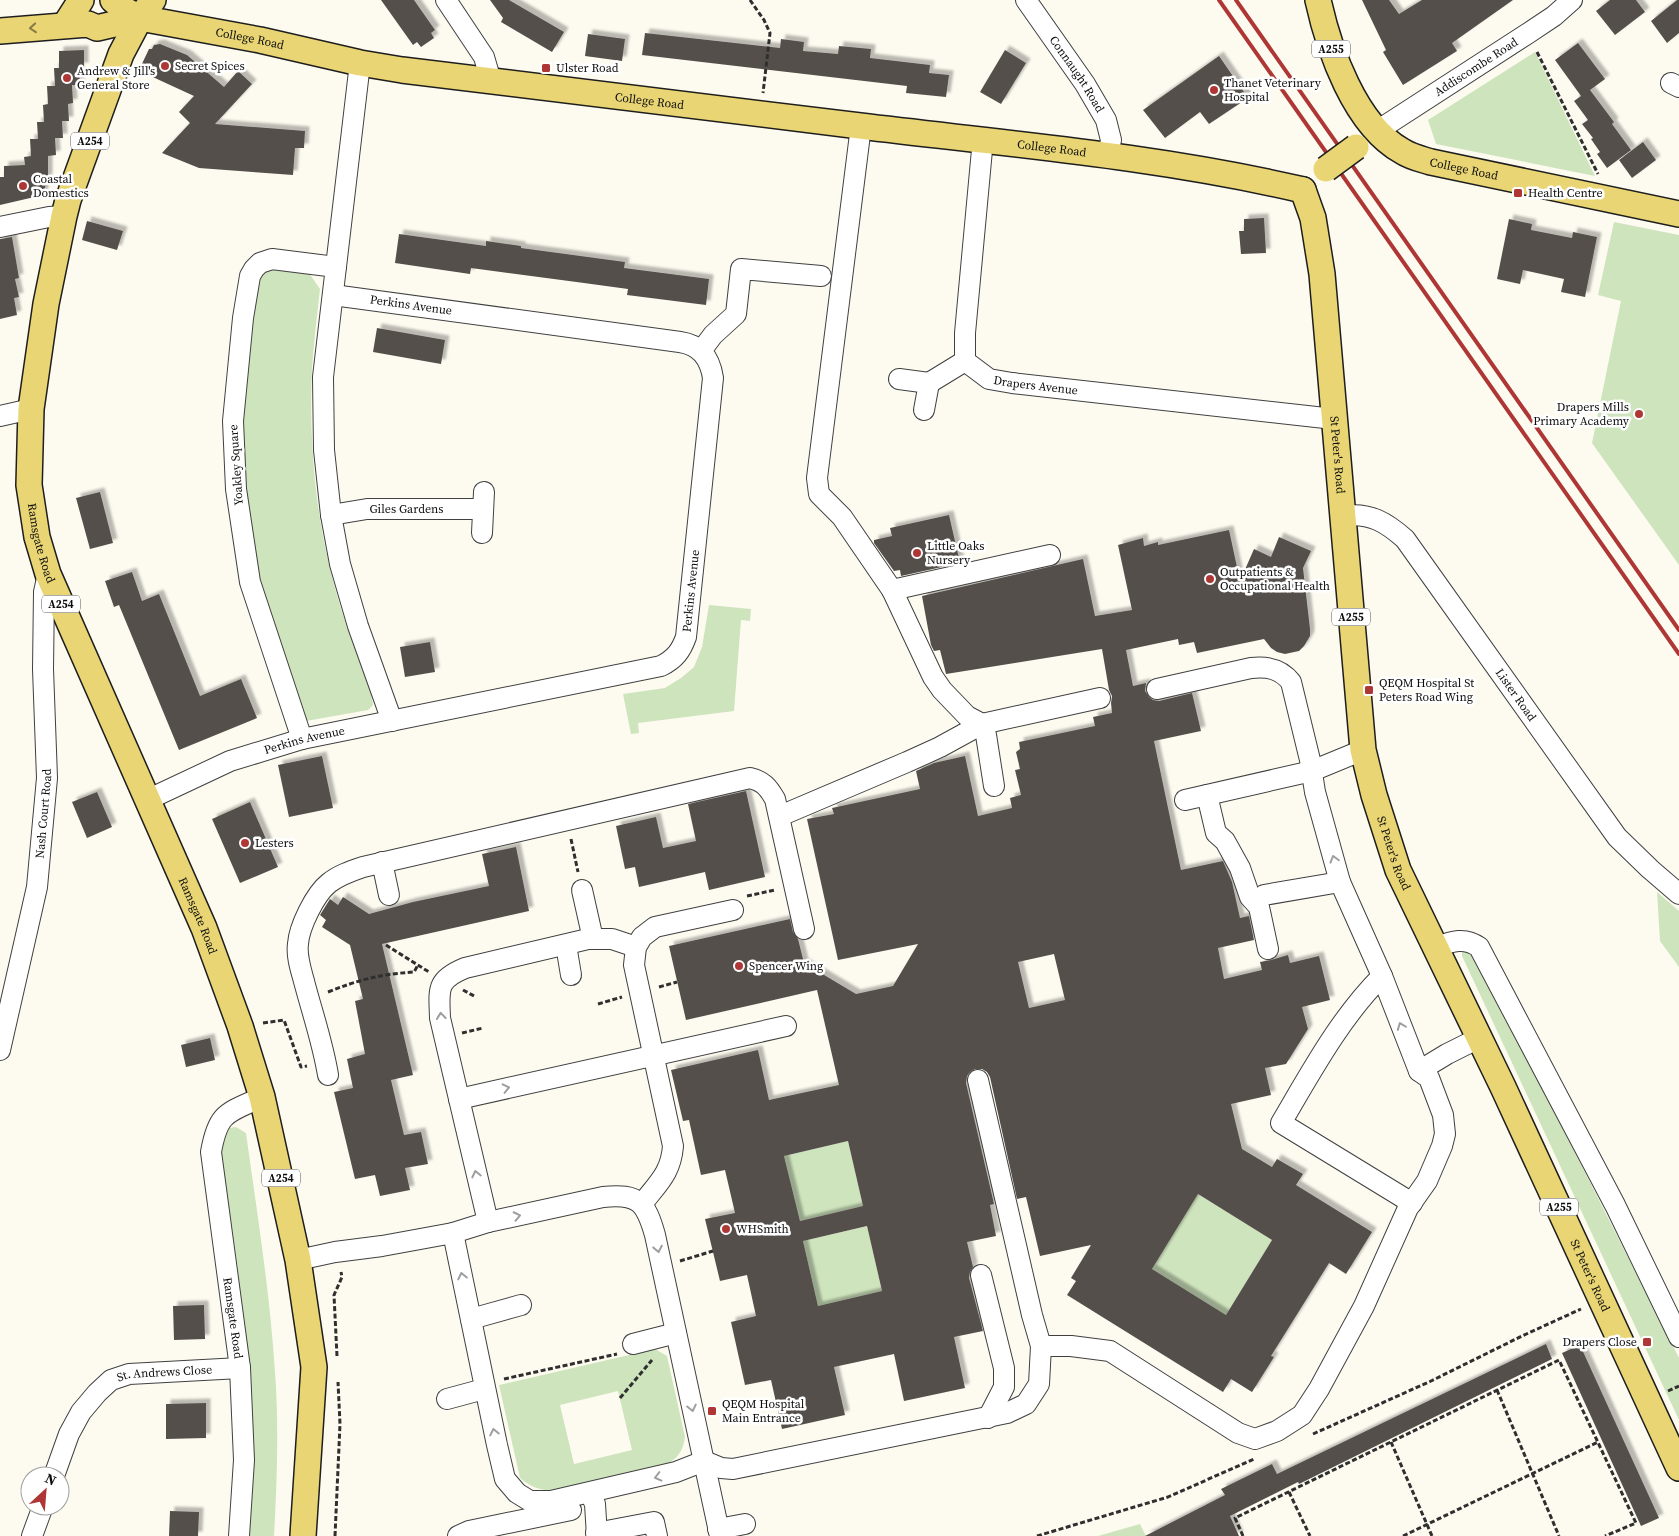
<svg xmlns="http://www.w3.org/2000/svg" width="1679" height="1536" font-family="'Source Serif 4',serif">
  <defs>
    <filter id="shadow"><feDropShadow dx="4.5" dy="-4.5" stdDeviation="1" flood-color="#0004"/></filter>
  </defs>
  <rect width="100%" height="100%" fill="#fdfbf0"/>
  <!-- green -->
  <g fill="#cee4bd" fill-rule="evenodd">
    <polygon points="1535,52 1595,176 1436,144 1428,120"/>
    <polygon points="1614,222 1679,235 1679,565 1592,443 1621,301 1598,295"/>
    <path d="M269,269L309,273L320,289C317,315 314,342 312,368C309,431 314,502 329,564C339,608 355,651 371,693L373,705L368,710L306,721L259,594L245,495L243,389L256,280L261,274Z"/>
    <polygon points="709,605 751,609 750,621 741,620 734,711 638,723 639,733 631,734 623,694 665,688 681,678 694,667 702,647"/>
    <polygon points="1657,892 1679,911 1679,967 1660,941"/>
    <polygon points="1465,950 1470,953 1479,963 1679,1358 1679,1420 1462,956 1462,952"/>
    <path d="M236,1127L246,1133C257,1213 270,1292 275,1372C279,1426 277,1482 274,1536H247L215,1147L222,1129Z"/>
    <polygon points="848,1141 863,1206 800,1221 784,1156"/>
    <polygon points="1198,1194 1272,1240 1226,1315 1152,1269"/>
    <polygon points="867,1226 882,1291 818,1306 803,1241"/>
    <path d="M655,1349L667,1356L685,1437C683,1449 680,1456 669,1463L555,1491C540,1490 532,1488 520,1478L499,1385ZM618,1391L632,1450L574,1464L560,1405Z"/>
    <polygon points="1140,1524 1146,1536 1098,1536"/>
  </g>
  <!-- building -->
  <g fill="#554f4b" fill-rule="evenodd" filter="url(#shadow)">
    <polygon points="381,0 414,0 435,30 431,33 434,38 421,47 417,42 413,45"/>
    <polygon points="490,0 509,0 564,32 552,52 501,22 503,18"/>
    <polygon points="1362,0 1389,0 1399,14 1422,0 1513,0 1452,43 1457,51 1403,85 1383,52 1386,50"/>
    <polygon points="1610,0 1636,0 1645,12 1615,35 1596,11"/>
    <polygon points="1677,0 1679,0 1679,33 1667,43 1651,21"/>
    <polygon points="645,33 780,48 781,39 804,42 803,51 838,54 839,46 871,49 870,58 930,65 929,73 949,75 946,97 906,93 907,86 642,55"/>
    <polygon points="588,34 625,39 622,61 585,56"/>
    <polygon points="1578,43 1605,79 1590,90 1614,122 1612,124 1631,150 1607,168 1597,154 1600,152 1591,139 1593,138 1582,124 1588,120 1574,101 1581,96 1555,60"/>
    <polygon points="160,44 187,55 224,87 238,71 252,84 215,124 305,131 304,148 295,148 293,175 199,168 162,153 190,123 179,112 194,96 144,73 140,68 149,49 152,49 154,45"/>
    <polygon points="84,50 84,67 79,67 80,85 72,85 73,103 68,104 69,121 62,121 63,138 55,138 56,155 48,156 48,176 43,195 0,205 0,177 4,177 4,166 25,165 24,157 31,156 30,139 38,139 37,122 44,122 43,105 48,104 47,86 55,86 54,68 59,68 59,51"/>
    <polygon points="1005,50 1026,63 1001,104 980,92"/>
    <polygon points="1219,56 1248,98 1209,124 1200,112 1165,138 1143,110"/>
    <polygon points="1643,142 1656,160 1632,178 1619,160"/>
    <polygon points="1264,218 1266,253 1241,254 1239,231 1244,231 1244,219"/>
    <polygon points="1509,219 1532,224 1531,230 1572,238 1573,232 1597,237 1585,297 1561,292 1564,279 1523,270 1520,284 1497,279"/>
    <polygon points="87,221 123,231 117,250 82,240"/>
    <polygon points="399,234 486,246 486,241 521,246 521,248 625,262 624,268 709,279 706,305 627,295 628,289 584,283 471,268 470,274 395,263"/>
    <polygon points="12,237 19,278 15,279 19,297 14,298 17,315 0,319 0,239"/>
    <polygon points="377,328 445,340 441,364 373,352"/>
    <polygon points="100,492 113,543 90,549 76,498"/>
    <polygon points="949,515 960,563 901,576 900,570 894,571 874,543 874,540 892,536 890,528"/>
    <path d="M1229,530L1240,581L1254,549L1271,557L1279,537L1311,551L1303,568L1310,629V636L1304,646L1299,651L1285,654L1277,652L1271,648L1264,639L1197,653L1194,642L1179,645L1178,639L1126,650L1133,686L1146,683L1145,691L1149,697L1153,700L1159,701L1192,693L1201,731L1154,741L1181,870L1223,861L1232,882L1240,918L1249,916L1254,940L1218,948L1224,979L1262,970L1260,962L1271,960L1288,955L1290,963L1319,956L1330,1000L1302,1007L1308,1029L1286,1064L1265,1068L1271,1095L1231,1104L1242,1149L1272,1167L1277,1159L1303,1174L1296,1185L1372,1232L1346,1274L1329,1263L1271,1356L1274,1357L1252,1392L1231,1379L1223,1392L1067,1295L1076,1281L1071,1278L1091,1245L1040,1256L1026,1197L1017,1199L990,1077L987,1072L982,1069H975L970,1072L967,1076L966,1083L994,1204L990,1205L996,1236L967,1242L973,1267L970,1272L969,1278L983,1331L954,1337L965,1388L904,1401L894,1354L834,1367L845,1415L782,1429L771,1380L745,1385L731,1322L756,1316L747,1275L720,1281L705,1219L735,1213L725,1170L701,1175L689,1120L683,1121L671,1070L758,1050L769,1100L839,1085L817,990L686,1020L669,946L790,919L793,932L798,939L804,963L856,994L893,986L918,944L838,960L807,819L834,814L832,808L920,789L916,771L934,763L965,756L978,816L1012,808L1010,798L1021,795L1015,770L1020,769L1016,752L1020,749L1019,742L1095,726L1093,717L1112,713L1111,703L1112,696L1109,690L1102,649L946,674L940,650L934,651L931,645L922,596L1083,559L1095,616L1132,610L1118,545L1143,538L1144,546L1158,542V545ZM1054,954L1065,1000L1029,1008L1018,962ZM848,1141L863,1206L800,1221L784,1156ZM1198,1194L1272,1240L1226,1315L1152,1269ZM867,1226L882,1291L818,1306L803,1241Z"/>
    <polygon points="132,572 142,601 159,594 200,696 241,679 257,718 179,750 119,605 114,607 105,581"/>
    <polygon points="430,642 435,672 405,677 400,647"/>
    <polygon points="322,756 333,808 289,817 278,765"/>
    <polygon points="746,791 765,877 709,890 705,872 639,887 635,867 625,869 616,826 656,817 663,848 696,841 688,804"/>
    <polygon points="97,792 112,827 87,838 72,802"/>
    <polygon points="250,802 278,867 240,883 212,819"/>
    <polygon points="516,847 529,911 382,944 413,1075 391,1080 404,1135 421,1132 428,1164 405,1168 410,1190 380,1196 375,1175 355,1179 334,1092 353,1088 347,1059 365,1054 355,1001 363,999 350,945 322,927 326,920 320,915 330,899 338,905 343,897 369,914 413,902 489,886 482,854"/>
    <polygon points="210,1038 215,1060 186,1067 181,1045"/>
    <polygon points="204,1305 205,1339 174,1340 173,1306"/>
    <polygon points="1546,1344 1552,1359 1299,1484 1298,1482 1230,1516 1239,1536 1145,1536 1225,1495 1221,1489 1272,1464 1277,1474"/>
    <polygon points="1580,1345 1659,1518 1641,1526 1562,1353"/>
    <polygon points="206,1403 206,1438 166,1439 166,1404"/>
    <polygon points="170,1511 199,1512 198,1536 169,1536"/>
  </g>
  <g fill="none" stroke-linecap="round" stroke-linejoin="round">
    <defs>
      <g id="minor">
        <polyline points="446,0 484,57 491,81"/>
        <path id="s1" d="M1026,0L1085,84L1106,120L1111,140L1108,156"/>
        <polyline points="360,63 323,377 324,450 331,515 340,564 358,626 392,721"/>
        <polyline points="1671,83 1679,87"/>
        <polyline points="861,126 817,478 819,494 842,517 892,590 933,677 942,690 967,716 982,724 986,735 994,786"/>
        <path id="s2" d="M1377,131L1527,34L1554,16L1572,0"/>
        <path id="s3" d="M983,139L965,333V361L989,379L1012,383L1334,419"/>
        <polyline points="0,227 49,217 64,216"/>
        <polyline points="701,351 713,335 736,314 741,269 821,276"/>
        <polyline points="899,379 929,383 924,410"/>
        <polyline points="929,383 965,361"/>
        <polyline points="0,416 31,409"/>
        <path id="s4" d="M331,515L367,509H483"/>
        <path id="s5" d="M1344,516C1370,512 1387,523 1405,539L1617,837L1650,869L1679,894"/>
        <polyline points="482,533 484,492"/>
        <polyline points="892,590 1050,555"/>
        <polyline points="302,739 250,582 236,489 233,421 243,318 250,276 254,269 260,263 272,259 336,267"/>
        <polyline points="1207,795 1216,833 1225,841 1240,868 1250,897 1259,907 1268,949"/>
        <path id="s6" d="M147,800L230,761L302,739L661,666C675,659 681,651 686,637L713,378C710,358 700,345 680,342L333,295"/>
        <polyline points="1185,800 1312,771 1363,750"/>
        <polyline points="780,816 907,762 940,747 982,724 1100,698"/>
        <polyline points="382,862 389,895"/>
        <polyline points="582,890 593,939"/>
        <polyline points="1264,895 1340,882"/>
        <polyline points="566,945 571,975"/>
        <path d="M1437,947C1452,941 1465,937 1479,947L1615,1205L1679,1337"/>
        <path d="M1382,976C1340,1018 1311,1072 1281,1123L1412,1203"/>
        <path id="s7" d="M0,1050L37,887L47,778L43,669L44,592L48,574"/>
        <polyline points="1419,1071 1447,1054 1479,1038"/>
        <path d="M328,1075C323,1044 313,1015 305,985C302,973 296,957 298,944C299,927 315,894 329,883C339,875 351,871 363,867L750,778C763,781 768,787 775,799L804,929"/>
        <polyline points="459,1099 786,1026"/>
        <path d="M642,1204C658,1183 671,1173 673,1146L634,965L636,947L642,937L655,927L733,910"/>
        <path d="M488,1222L440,1018C439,989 436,980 465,968L588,939H612L636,947"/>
        <polyline points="453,1233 497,1445 505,1479 517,1493 530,1501 551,1501 676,1472 704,1461 721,1468 733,1469 1007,1413 1026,1404 1039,1384 1041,1346 1032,1315 978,1080"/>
        <path d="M298,1260L335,1252L382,1246L453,1233L488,1222L603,1197C639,1193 646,1203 655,1235L720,1536"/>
        <polyline points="981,1275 1004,1368 1004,1387 988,1418"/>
        <polyline points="471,1319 521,1305"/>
        <polyline points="633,1344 676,1333"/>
        <path d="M1041,1346H1071L1110,1351L1238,1433L1255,1439L1277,1431L1302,1415L1319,1389L1364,1306L1408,1208L1427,1181L1442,1146L1445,1134L1443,1115L1429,1078L1419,1071L1382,976L1340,882L1315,792L1310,760L1291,682C1281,669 1268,666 1251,668L1157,689"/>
        <polyline points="447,1399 484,1389"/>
        <path id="s8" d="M54,1476L69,1434L81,1412L97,1393L111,1380L129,1374L240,1368"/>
        <polyline points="590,1493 595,1504 597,1536"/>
        <polyline points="718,1529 745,1524"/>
        <polyline points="596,1533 654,1522 657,1536"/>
        <polyline points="32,1536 43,1506"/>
        <path d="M239,1536L244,1460L240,1368L211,1152C218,1112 227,1113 262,1097"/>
        <polyline points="458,1536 469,1531 571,1510"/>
      </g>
      <g id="major">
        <polyline points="113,0 123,9 140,18"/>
        <path id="s9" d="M153,0L140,18L121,54L68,200L64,216L46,304L31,409L29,485L37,537L48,574L204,928L240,1026L262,1097L298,1260L314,1367L303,1536"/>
        <path id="s10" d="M1318,0C1329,50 1355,125 1402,151C1411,157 1421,159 1431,162L1679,214"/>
        <polyline points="65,25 81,0"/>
        <path id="s11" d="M0,31L88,24L97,28L140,18L260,40L360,63L402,70C554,90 707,108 860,126C1008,144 1157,156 1303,190"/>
        <path id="s12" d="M1303,190L1313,218L1322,274L1363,750L1374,795L1398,870L1503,1087L1679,1468"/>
      </g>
    </defs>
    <!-- minor casing -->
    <use href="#minor" stroke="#404040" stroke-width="22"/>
    <!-- major casing -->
    <use href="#major" stroke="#1e1e1e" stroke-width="28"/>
    <!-- path -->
    <g stroke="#2f2f2f" stroke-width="3" stroke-dasharray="5 2.5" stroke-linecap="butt">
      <polyline points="750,0 764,20 770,33 763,93"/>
      <polyline points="1537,52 1598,174"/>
      <polyline points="571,839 578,872"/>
      <polyline points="747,896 775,890"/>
      <polyline points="386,945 429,972"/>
      <polyline points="659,987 677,982"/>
      <polyline points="463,990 476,997"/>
      <path d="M328,992C358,980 381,974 414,972L418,965"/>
      <polyline points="598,1004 622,997"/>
      <polyline points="263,1023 284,1020 301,1067 307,1066"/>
      <polyline points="462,1033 483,1028"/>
      <polyline points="680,1261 713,1251"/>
      <polyline points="337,1356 334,1295 342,1277 341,1272"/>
      <polyline points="504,1379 617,1354"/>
      <polyline points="1497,1390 1559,1536"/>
      <polyline points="1668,1391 1679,1386"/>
      <polyline points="620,1398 652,1360"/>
      <polyline points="1313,1434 1431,1381 1522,1336 1581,1309"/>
      <polyline points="1391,1442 1432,1536"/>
      <polyline points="1289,1492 1310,1536"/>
      <polyline points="335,1536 340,1424 338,1382"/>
      <polyline points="1037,1536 1168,1497 1254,1459"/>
      <polyline points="1243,1536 1235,1518 1559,1360 1636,1523 1605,1536"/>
      <polyline points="1403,1536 1598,1442"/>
    </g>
    <!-- minor -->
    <use href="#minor" stroke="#fff" stroke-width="20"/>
    <!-- major -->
    <use href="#major" stroke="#e9d573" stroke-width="25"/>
    <!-- rail -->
    <g stroke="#ae3735" stroke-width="4">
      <polyline points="1219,0 1679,654"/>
      <polyline points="1236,0 1679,630"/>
    </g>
    <defs>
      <polyline id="major-bridge" points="1326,169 1356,147"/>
    </defs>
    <!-- major-bridge casing -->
    <use href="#major-bridge" stroke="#1e1e1e" stroke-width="28" stroke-linecap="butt"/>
    <!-- major-bridge -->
    <use href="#major-bridge" stroke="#e9d573" stroke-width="25"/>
  </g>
  <!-- one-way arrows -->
  <defs><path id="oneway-chevron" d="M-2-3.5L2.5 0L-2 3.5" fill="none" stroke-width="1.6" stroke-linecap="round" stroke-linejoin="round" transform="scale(1.25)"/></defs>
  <use stroke="#867b45" href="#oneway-chevron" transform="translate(33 28) rotate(175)"/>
  <g stroke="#9e9e9e">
    <use href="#oneway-chevron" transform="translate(1334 859) rotate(-106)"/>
    <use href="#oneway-chevron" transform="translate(441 1016) rotate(-96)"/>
    <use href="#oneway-chevron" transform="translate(1401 1026) rotate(-111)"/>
    <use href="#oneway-chevron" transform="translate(506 1088) rotate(-13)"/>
    <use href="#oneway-chevron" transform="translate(476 1174) rotate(-103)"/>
    <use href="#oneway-chevron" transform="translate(517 1216) rotate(-12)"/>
    <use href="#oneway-chevron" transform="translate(658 1249) rotate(79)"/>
    <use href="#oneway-chevron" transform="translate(462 1276) rotate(-102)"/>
    <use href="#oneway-chevron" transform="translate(692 1408) rotate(78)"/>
    <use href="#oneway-chevron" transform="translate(494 1432) rotate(-102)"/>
    <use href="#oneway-chevron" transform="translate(658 1477) rotate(166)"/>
  </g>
  <!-- markers -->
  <g fill="#ae3735" stroke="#fff" stroke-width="2">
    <circle cx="165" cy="66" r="5"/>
    <rect x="541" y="63" width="10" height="10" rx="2.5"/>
    <circle cx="67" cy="78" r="5"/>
    <circle cx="1214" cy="90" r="5"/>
    <circle cx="23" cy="186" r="5"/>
    <rect x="1513" y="188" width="10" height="10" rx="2.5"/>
    <circle cx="1639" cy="414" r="5"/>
    <circle cx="917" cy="553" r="5"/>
    <circle cx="1210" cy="579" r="5"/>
    <rect x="1364" y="685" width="10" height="10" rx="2.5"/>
    <circle cx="245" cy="843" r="5"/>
    <circle cx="739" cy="966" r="5"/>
    <circle cx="726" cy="1229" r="5"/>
    <rect x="1642" y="1337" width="10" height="10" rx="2.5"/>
    <rect x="707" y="1406" width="10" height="10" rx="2.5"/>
  </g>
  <g text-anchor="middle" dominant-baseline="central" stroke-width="5" stroke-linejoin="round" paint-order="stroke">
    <!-- shield labels -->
    <g fill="#fff" stroke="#565656" stroke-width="1">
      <rect x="1312" y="40.5" width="38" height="17" rx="4"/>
      <rect x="71" y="132.5" width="38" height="17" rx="4"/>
      <rect x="42" y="595.5" width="38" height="17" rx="4"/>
      <rect x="1332" y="608.5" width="38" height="17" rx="4"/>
      <rect x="262" y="1169.5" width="38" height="17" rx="4"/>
      <rect x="1540" y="1198.5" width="38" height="17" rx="4"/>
    </g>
    <g font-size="11" font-weight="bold" fill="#0d0d0d">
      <text x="1331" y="49">A255</text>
      <text x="90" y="141">A254</text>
      <text x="61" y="604">A254</text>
      <text x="1351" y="617">A255</text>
      <text x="281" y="1178">A254</text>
      <text x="1559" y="1207">A255</text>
    </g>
    <!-- street labels -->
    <g font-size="12" fill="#0d0d0d" stroke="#fff">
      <text stroke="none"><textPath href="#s11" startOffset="254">College Road</textPath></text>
      <text stroke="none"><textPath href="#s2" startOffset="118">Addiscombe Road</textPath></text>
      <text stroke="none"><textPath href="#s1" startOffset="90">Connaught Road</textPath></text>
      <text stroke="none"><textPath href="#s11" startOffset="659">College Road</textPath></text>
      <text stroke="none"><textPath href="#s11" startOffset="1064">College Road</textPath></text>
      <text stroke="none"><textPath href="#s10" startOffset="242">College Road</textPath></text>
      <text transform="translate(411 305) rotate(8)">Perkins Avenue</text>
      <text stroke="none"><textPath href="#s3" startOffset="300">Drapers Avenue</textPath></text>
      <text stroke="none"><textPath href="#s12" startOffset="268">St Peter's Road</textPath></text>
      <text transform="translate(236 465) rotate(-94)">Yoakley Square</text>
      <text stroke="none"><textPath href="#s4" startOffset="76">Giles Gardens</textPath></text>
      <text stroke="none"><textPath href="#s9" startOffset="566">Ramsgate Road</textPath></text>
      <text stroke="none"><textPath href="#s6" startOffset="619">Perkins Avenue</textPath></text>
      <text stroke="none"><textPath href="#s5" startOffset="259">Lister Road</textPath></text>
      <text stroke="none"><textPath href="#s6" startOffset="169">Perkins Avenue</textPath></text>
      <text stroke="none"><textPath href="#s7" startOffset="241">Nash Court Road</textPath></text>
      <text stroke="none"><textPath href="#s12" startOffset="672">St Peter's Road</textPath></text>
      <text stroke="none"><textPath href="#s9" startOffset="971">Ramsgate Road</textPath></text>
      <text stroke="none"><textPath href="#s12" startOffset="1138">St Peter's Road</textPath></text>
      <text transform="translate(233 1318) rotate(82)">Ramsgate Road</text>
      <text stroke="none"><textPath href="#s8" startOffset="168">St. Andrews Close</textPath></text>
    </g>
    <!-- poi labels -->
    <g font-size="12" fill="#0d0d0d" stroke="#fff" text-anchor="start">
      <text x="175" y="66">Secret Spices</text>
      <text x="556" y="68">Ulster Road</text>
      <text x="77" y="71">Andrew &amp; Jill's<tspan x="77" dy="14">General Store</tspan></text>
      <text x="1224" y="83">Thanet Veterinary<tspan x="1224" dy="14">Hospital</tspan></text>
      <text x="33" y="179">Coastal<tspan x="33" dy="14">Domestics</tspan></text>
      <text x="1528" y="193">Health Centre</text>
      <text x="1629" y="407" text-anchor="end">Drapers Mills<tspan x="1629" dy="14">Primary Academy</tspan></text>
      <text x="927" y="546">Little Oaks<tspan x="927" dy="14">Nursery</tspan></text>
      <text x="1220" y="572">Outpatients &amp;<tspan x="1220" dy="14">Occupational Health</tspan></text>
      <text x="1379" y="683">QEQM Hospital St<tspan x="1379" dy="14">Peters Road Wing</tspan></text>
      <text x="255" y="843">Lesters</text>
      <text x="749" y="966">Spencer Wing</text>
      <text x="736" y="1229">WHSmith</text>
      <text x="1637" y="1342" text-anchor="end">Drapers Close</text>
      <text x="722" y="1404">QEQM Hospital<tspan x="722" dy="14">Main Entrance</tspan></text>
    </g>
  </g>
  <!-- north arrow -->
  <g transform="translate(45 1491) rotate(26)"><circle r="24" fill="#ffffff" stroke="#9e9e9e"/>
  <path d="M0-4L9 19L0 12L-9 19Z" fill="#ae3735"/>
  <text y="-8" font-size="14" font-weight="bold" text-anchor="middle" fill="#0d0d0d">N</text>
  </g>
</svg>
